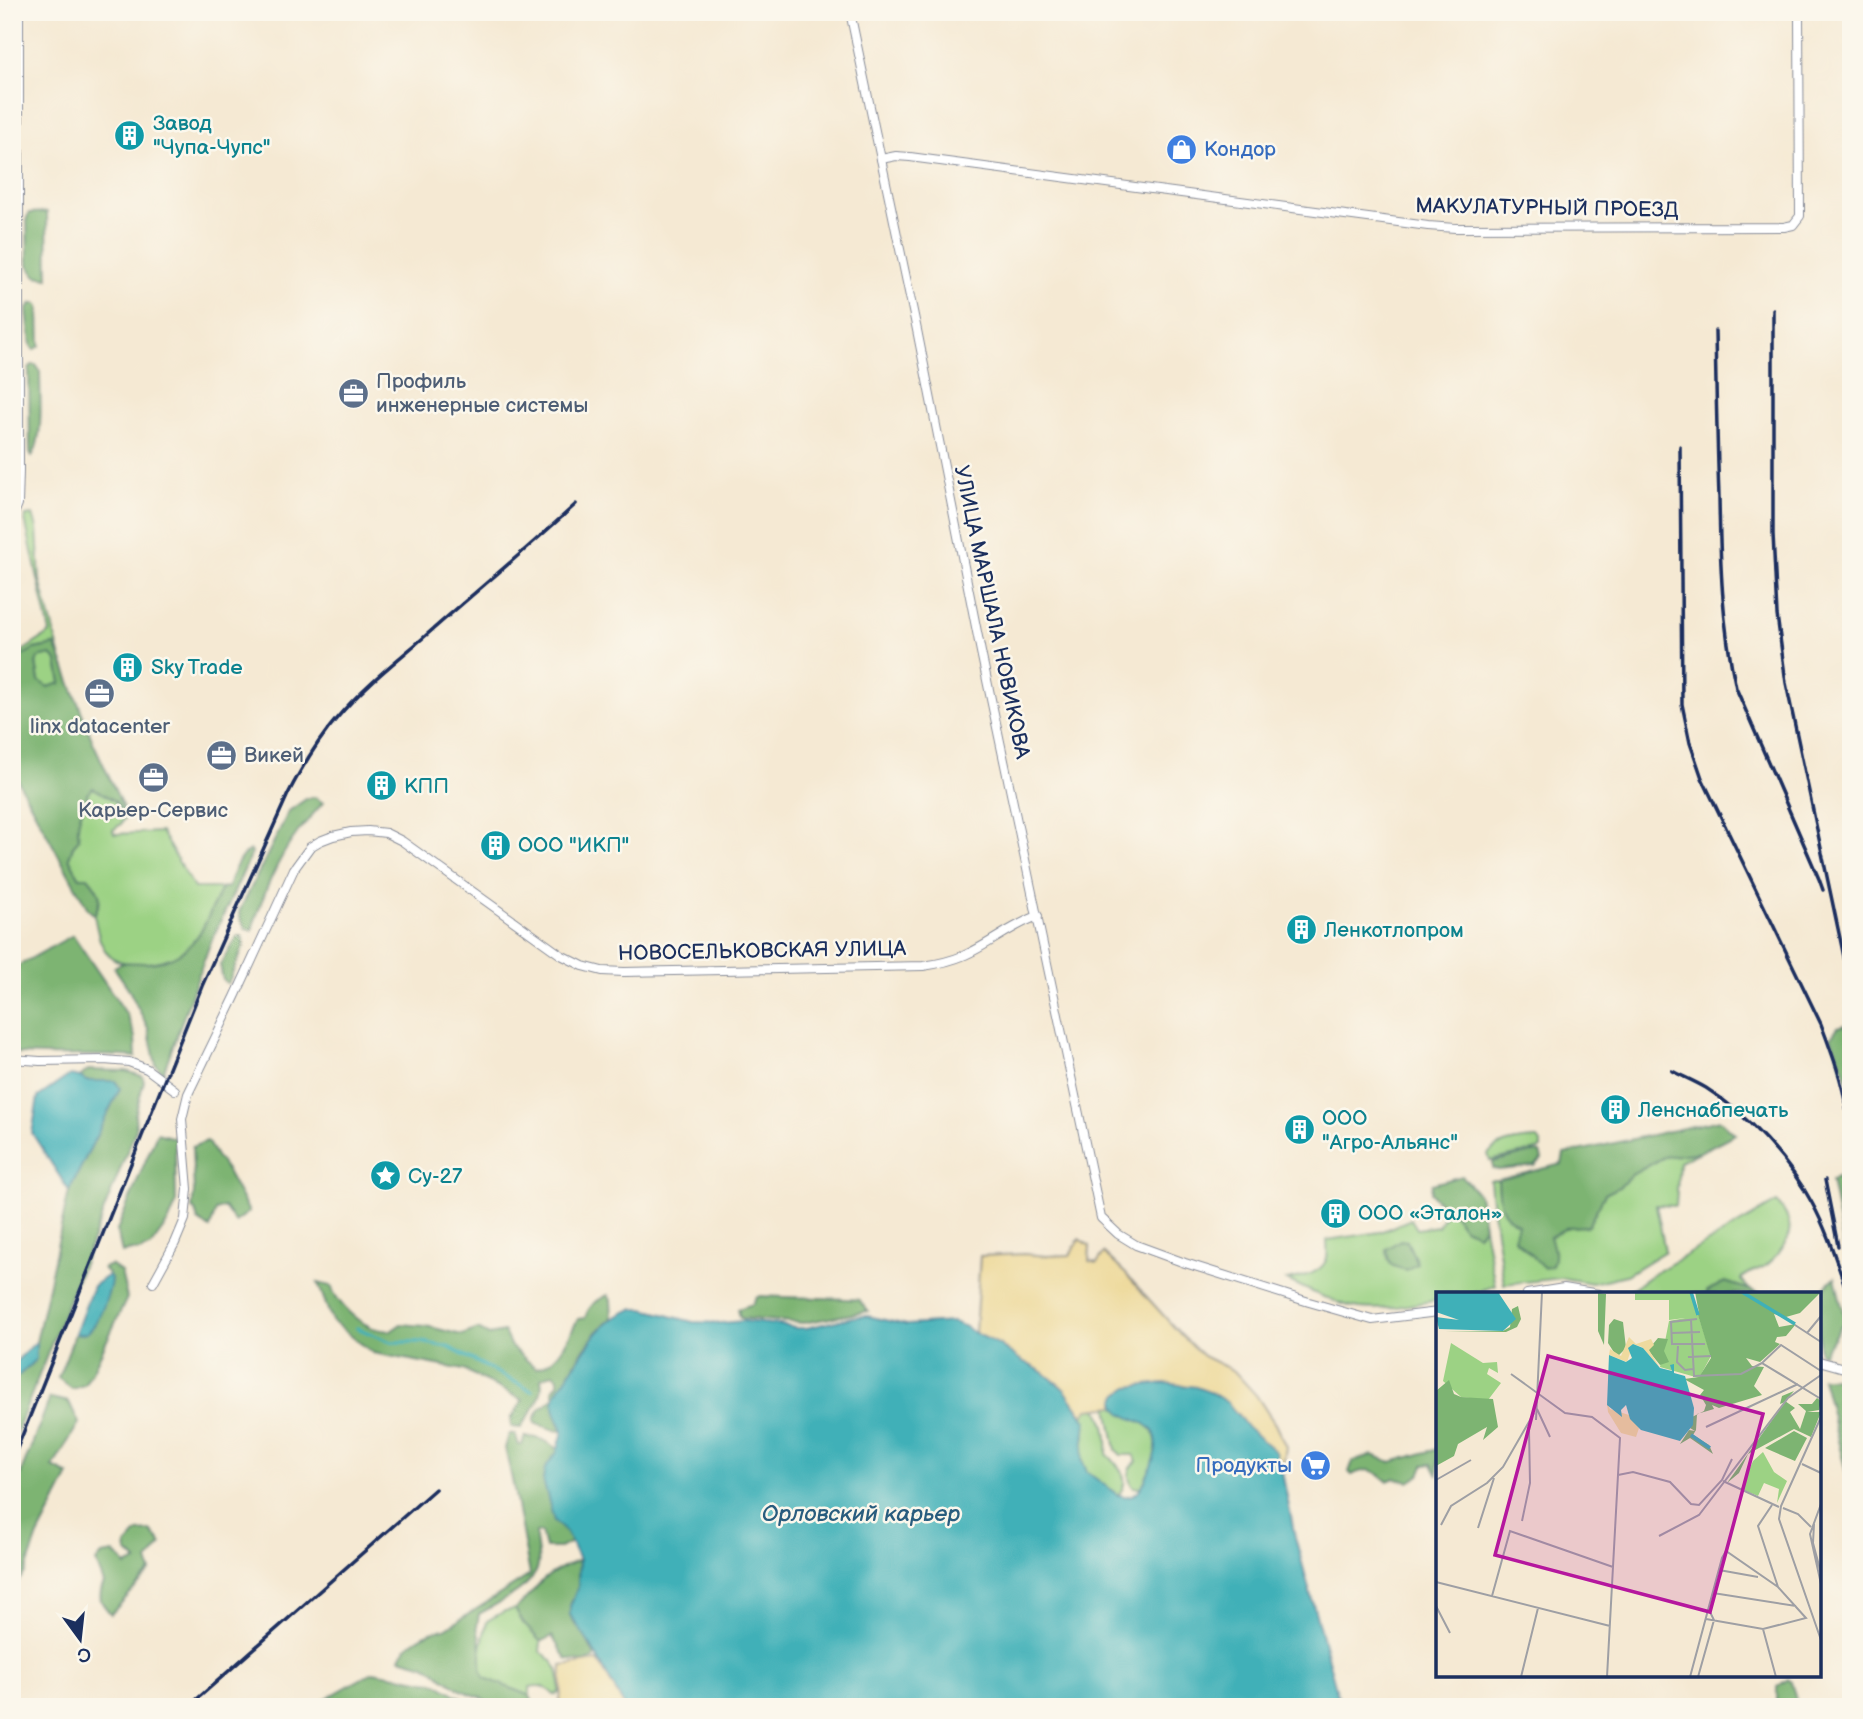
<svg xmlns="http://www.w3.org/2000/svg" width="1863" height="1719" font-family="'Balsamiq Sans',sans-serif">
  <rect width="100%" height="100%" fill="#fbf7ec"/>
  <filter id="ink" filterUnits="userSpaceOnUse"><feTurbulence type="fractalNoise" baseFrequency=".0143" numOctaves="2"/><feDisplacementMap in="SourceGraphic" scale="14" xChannelSelector="R" yChannelSelector="G"/><feConvolveMatrix kernelMatrix="1 2 1 2 8 2 1 2 1" color-interpolation-filters="sRGB"/></filter>
  <filter id="wash" filterUnits="userSpaceOnUse"><feTurbulence type="fractalNoise" baseFrequency=".00686" numOctaves="4" result="noise"/><feDisplacementMap in="SourceGraphic" scale="28" xChannelSelector="R" yChannelSelector="G"/><feGaussianBlur stdDeviation="1.57" result="paint"/><feColorMatrix in="noise" values="0 0 0 0 0 0 0 0 0 0 0 0 0 0 0 0 0 1.4 0 .05"/><feComposite in="paint" operator="in"/></filter>
  <g filter="url(#wash)">
    <rect width="100%" height="100%" fill="#f5e9d3"/>
    <!-- green -->
    <g fill="#9cd284" stroke="#5c8071" stroke-width="2">
      <polygon points="33,515 37,528 40,580 61,658 54,645 34,649 16,659 12,659 12,652 18,654 50,633 25,520 26,516"/>
      <polygon points="51,655 57,661 61,684 47,687 39,681 36,663 38,658"/>
      <path d="M93,787L115,801L125,817L121,824L113,830L114,834L161,832L194,888H221C212,908 203,935 186,950C172,963 123,970 109,955C99,945 97,929 94,915L100,902L79,877L69,858L73,846L79,839C78,831 77,824 80,816C82,807 88,804 87,794Z"/>
      <path d="M1538,1139L1541,1143V1149L1490,1161L1488,1154C1499,1141 1522,1140 1538,1139Z"/>
      <path d="M1700,1152L1679,1162L1676,1206L1656,1205L1665,1251L1626,1275L1592,1283L1562,1278L1504,1284L1493,1212L1490,1180H1498C1500,1203 1497,1212 1519,1224L1514,1239L1527,1250L1568,1227L1588,1225L1605,1194L1619,1187L1633,1174L1664,1157Z"/>
      <path d="M1777,1202C1793,1221 1794,1233 1779,1253C1775,1257 1772,1261 1767,1265C1759,1270 1749,1272 1741,1278V1280L1750,1290L1725,1282L1707,1291V1294L1626,1293L1650,1276Z"/>
      <path d="M1449,1207L1464,1228L1477,1234L1484,1227L1495,1286L1470,1294H1438V1300C1413,1304 1386,1311 1360,1308C1334,1304 1311,1291 1287,1280C1301,1277 1322,1274 1327,1258C1328,1253 1327,1245 1327,1240L1380,1232L1411,1219L1417,1229L1438,1226Z"/>
      <path d="M1115,1406C1125,1418 1133,1415 1144,1423C1168,1438 1151,1469 1141,1488L1133,1487C1126,1477 1128,1469 1137,1461L1134,1455H1121L1116,1450L1108,1407Z"/>
      <path d="M1097,1408C1106,1421 1108,1438 1107,1454C1118,1465 1133,1479 1118,1495L1090,1476C1072,1455 1092,1436 1083,1415L1087,1409Z"/>
      <path d="M515,1609L523,1623L541,1642L540,1651C558,1664 562,1671 559,1693L554,1695C546,1687 542,1684 530,1687V1696L485,1678L481,1670V1648L487,1621L505,1611Z"/>
    </g>
    <!-- forest -->
    <g fill="#7db472" stroke="#4c7268" stroke-width="2" fill-rule="evenodd">
      <polygon points="47,212 48,278 36,276 28,265 27,217 30,213"/>
      <polygon points="36,303 39,306 40,346 34,350 31,346 27,310 31,304"/>
      <path d="M32,365H36L40,371C40,393 44,439 32,456L30,452L29,369Z"/>
      <path d="M55,645L61,658L93,742L126,814L125,817L115,801L93,788L87,794C87,804 82,807 80,816C77,824 78,831 79,839L73,846L69,858L79,877H88C101,892 103,898 94,915L88,909L74,884L12,770V659H16L34,649ZM51,655L57,661L61,683L48,687L39,681L36,663L38,658Z"/>
      <path d="M315,797L323,803C315,812 306,822 298,832C276,861 263,895 252,930L246,928L241,920L239,912L289,811L306,799Z"/>
      <path d="M250,850L252,853L210,944L163,1073L156,1065L148,1028L128,988L114,967C126,959 138,964 151,963C196,957 205,924 221,888L228,887C232,875 238,856 250,850Z"/>
      <path d="M73,935L127,1015L135,1037L136,1057C95,1053 53,1058 12,1053V969Z"/>
      <polygon points="242,936 244,945 228,984 223,980 220,965 237,937"/>
      <polygon points="1850,1024 1851,1026 1851,1081 1847,1079 1831,1037 1838,1027"/>
      <polygon points="88,1070 126,1071 142,1076 144,1081 135,1115 136,1129 12,1444 12,1382 36,1359 36,1342 69,1191 120,1088 115,1081 86,1081 80,1077"/>
      <path d="M1720,1120L1735,1134L1700,1152L1664,1157L1633,1174L1619,1187L1605,1194L1588,1226L1568,1227L1550,1237C1554,1248 1556,1255 1552,1266L1544,1268L1514,1238L1518,1224C1497,1211 1500,1203 1498,1180L1562,1164L1564,1154Z"/>
      <polygon points="157,1133 175,1138 176,1204 169,1221 150,1247 139,1251 131,1250 122,1253 117,1230"/>
      <polygon points="207,1141 216,1156 227,1171 249,1212 235,1222 224,1207 216,1210 210,1228 198,1220 195,1211 192,1209 194,1192 192,1147"/>
      <polygon points="1532,1152 1540,1153 1542,1159 1535,1166 1498,1170 1493,1168 1493,1162"/>
      <polygon points="1847,1170 1850,1251 1846,1258 1831,1181"/>
      <polygon points="1462,1176 1479,1195 1484,1227 1477,1234 1464,1228 1449,1207 1439,1203 1431,1193 1432,1184"/>
      <path d="M1400,1240L1407,1241L1417,1263L1407,1270C1391,1266 1388,1267 1387,1249Z"/>
      <polygon points="111,1265 121,1272 127,1298 93,1370 84,1385 72,1389 58,1378 75,1334 86,1333 111,1278 103,1268"/>
      <polygon points="1835,1277 1845,1320 1823,1353 1819,1352 1818,1294"/>
      <polygon points="1725,1282 1763,1294 1707,1294 1707,1291"/>
      <path d="M318,1283L331,1286C337,1302 353,1319 369,1326C375,1330 384,1330 391,1331L401,1324L426,1326L462,1335L478,1329L489,1335L504,1332L511,1347L536,1368C560,1363 567,1339 578,1319L585,1318C589,1305 596,1301 608,1295L611,1300L612,1318L596,1333L582,1352L555,1397L556,1415L563,1431C553,1432 546,1425 536,1424L534,1420L540,1409L555,1397L553,1390L558,1383V1378L554,1373L541,1378C545,1398 531,1411 521,1428L511,1427V1419L523,1400L464,1370L373,1353L332,1321Z"/>
      <path d="M761,1296C794,1298 827,1297 859,1300L868,1311L803,1323L740,1318L738,1309L753,1304L756,1297Z"/>
      <polygon points="1822,1378 1834,1378 1851,1394 1851,1491"/>
      <polygon points="50,1398 69,1402 79,1423 53,1467 69,1475 38,1536 25,1573 12,1588 12,1496"/>
      <path d="M509,1434H515L519,1445H522L525,1437C538,1436 548,1442 558,1449L554,1521L566,1532L571,1542L560,1548H545L541,1532L536,1533C535,1544 540,1555 538,1566C534,1587 496,1604 479,1614L477,1626L481,1648V1670L485,1678L530,1696L535,1707H493L480,1697L463,1691L425,1665L400,1658C405,1643 429,1630 445,1629L530,1575L513,1484L505,1448Z"/>
      <path d="M1438,1449V1476L1432,1464L1424,1465L1420,1475L1409,1482L1395,1478L1387,1481C1373,1469 1368,1467 1352,1475L1349,1472L1353,1461L1372,1455L1391,1462Z"/>
      <path d="M151,1531L162,1544L148,1561L151,1571L111,1614C100,1602 97,1598 104,1583L96,1562L102,1555L114,1553L123,1561L126,1566L137,1561L127,1552L126,1545L138,1532Z"/>
      <path d="M579,1560L578,1587L570,1606V1615L574,1623L583,1631L595,1656L593,1659L582,1662L566,1659L552,1636L541,1642L523,1623L515,1609C524,1602 531,1593 539,1584C549,1573 565,1566 579,1560Z"/>
      <polygon points="373,1672 437,1683 476,1707 311,1707"/>
      <polygon points="1788,1679 1791,1682 1798,1707 1777,1707 1777,1687"/>
    </g>
    <!-- sand -->
    <g fill="#eeda9e" stroke="#84847e" stroke-width="2">
      <polygon points="1079,1239 1090,1246 1089,1261 1097,1263 1104,1253 1125,1273 1183,1337 1203,1356 1234,1371 1256,1395 1275,1424 1286,1447 1282,1472 1275,1452 1247,1428 1237,1413 1196,1387 1164,1383 1129,1387 1119,1394 1115,1400 1115,1406 1088,1409 1083,1415 1061,1386 1043,1372 1022,1361 999,1344 975,1333 980,1256 1024,1254 1047,1256 1070,1255"/>
      <polygon points="598,1661 625,1707 559,1707 561,1693 562,1666"/>
    </g>
    <!-- water -->
    <g fill="#3fb0b8" stroke="#2d708b" stroke-width="2">
      <polygon points="70,1075 80,1077 86,1081 115,1081 120,1088 69,1191 32,1133 38,1097"/>
      <path d="M108,1275L111,1278C111,1290 98,1327 86,1333C83,1334 78,1334 75,1334L93,1286Z"/>
      <path d="M633,1309H644L693,1322L721,1323L744,1321L780,1325L795,1328H806L853,1317L867,1316L907,1325L953,1322L963,1326L975,1333L998,1344L1022,1361L1043,1372L1065,1390L1086,1421L1082,1460L1087,1472L1118,1495C1128,1498 1136,1496 1142,1486C1146,1480 1148,1473 1151,1466C1174,1408 1116,1430 1115,1400L1119,1394L1129,1387L1164,1383L1196,1387L1212,1393L1228,1403L1248,1428L1276,1452L1282,1472L1295,1537L1341,1707H625L591,1646L570,1615V1606L578,1587L579,1560L566,1532L554,1521L543,1480L545,1468L557,1452L563,1431C560,1421 552,1411 554,1400C556,1390 568,1377 573,1368C590,1342 602,1319 633,1309Z"/>
      <polygon points="36,1342 36,1359 12,1382 12,1365"/>
    </g>
    <g fill="none" stroke-linecap="round" stroke-linejoin="round">
      <!-- stream -->
      <polyline stroke="#3fb0b8" stroke-width="3.5" points="357,1328 391,1342 421,1342 448,1347 532,1391"/>
    </g>
  </g>
  <g filter="url(#ink)">
    <g fill="none" stroke-linecap="round" stroke-linejoin="round">
      <defs>
        <g id="minor">
          <polyline points="850,12 917,330 981,652 1101,1218 1118,1234 1136,1245 1185,1263 1309,1302 1372,1320 1438,1312"/>
          <polyline points="881,159 896,156 910,157 1428,226 1455,228 1784,227 1793,225 1800,216 1799,12"/>
          <polyline points="12,519 18,504 19,471 19,12"/>
          <polyline points="12,1059 40,1061 104,1060 129,1062 147,1069 175,1090"/>
          <path d="M153,1283L175,1243L185,1219L188,1189L182,1119L188,1094L235,997L294,869L310,847L320,841L333,836L351,832L368,831L386,833L402,841L561,955L583,966L602,971L624,972L923,966C938,964 951,961 965,955C990,944 1012,925 1038,916"/>
          <polyline points="1527,1294 1564,1288 1599,1294"/>
          <polyline points="1819,1361 1851,1370"/>
        </g>
      </defs>
      <!-- minor casing -->
      <use href="#minor" stroke="#888c98" stroke-width="10"/>
      <!-- minor -->
      <use href="#minor" stroke="#fff" stroke-width="8"/>
      <!-- rail -->
      <g stroke="#1b2f5e" stroke-width="3.5">
        <polyline points="1773,310 1773,534 1777,615 1786,683 1851,990"/>
        <path d="M1715,331C1716,387 1717,442 1719,497C1720,561 1722,626 1736,688L1819,879L1823,890"/>
        <path d="M1680,446L1682,704L1690,743L1702,778L1821,1024C1832,1053 1843,1082 1847,1113C1848,1126 1848,1139 1849,1151"/>
        <path d="M1672,1071C1684,1077 1696,1082 1706,1088C1746,1113 1790,1162 1812,1203C1827,1230 1836,1260 1846,1289"/>
        <polyline points="1850,1144 1851,1186"/>
        <polyline points="1825,1180 1838,1246"/>
        <polyline points="1844,1280 1851,1322"/>
        <path d="M12,1461L202,986L288,794C302,767 317,741 337,718C362,688 394,663 423,638C474,593 526,550 576,504"/>
        <polyline points="188,1707 435,1489"/>
      </g>
    </g>
  </g>
  <!-- icons -->
  <defs>
    <symbol id="building-disc" viewBox="-11 -11 22 22"><circle r="9.5" fill="#0f9aa8" stroke="#fbf7ec"/><path d="M-4-6H4V6H1V3H-1V6H-4ZM-2.5-4.3h1.7v1.8h-1.7ZM.8-4.3h1.7v1.8H.8ZM-2.5-1h1.7V.8h-1.7ZM.8-1h1.7V.8H.8Z" fill="#fff"/></symbol>
    <symbol id="shop-disc" viewBox="-11 -11 22 22"><circle r="9.5" fill="#3f7fe0" stroke="#fbf7ec"/><path d="M-5-2.5h2.3a2.7 3.5 0 0 1 5.4 0H5L5.5 6h-11ZM-1.5-2.5h3a1.5 2.3 0 0 0-3 0Z" fill="#fff"/></symbol>
    <symbol id="office-disc" viewBox="-11 -11 22 22"><circle r="9.5" fill="#5c6f8a" stroke="#fbf7ec"/><path d="M-6-3h4V-5.5h4V-3h4V5H-6ZM-1-4.5V-3h2v-1.5ZM-6 0V1H6V0Z" fill="#fff"/></symbol>
    <symbol id="sight-disc" viewBox="-11 -11 22 22"><circle r="9.5" fill="#0f9aa8" stroke="#fbf7ec"/><path d="M0-6L1.8-2.2L6-1.7L2.9 1.2L3.7 5.4L0 3.3L-3.7 5.4L-2.9 1.2L-6-1.7L-1.8-2.2Z" fill="#fff"/></symbol>
    <symbol id="supermarket-disc" viewBox="-11 -11 22 22"><circle r="9.5" fill="#3f7fe0" stroke="#fbf7ec"/><path d="M-6-5.5h2.5l.6 2H6L4.5 2H-2.5L-4.4-4H-6ZM-1.5 3.2a1.3 1.3 0 1 0 .1 0ZM3 3.2a1.3 1.3 0 1 0 .1 0Z" fill="#fff"/></symbol>
  </defs>
  <g fill-rule="evenodd">
    <use href="#building-disc" x="112" y="118" width="35" height="35"/>
    <use href="#shop-disc" x="1164" y="132" width="35" height="35"/>
    <use href="#office-disc" x="336" y="376" width="35" height="35"/>
    <use href="#building-disc" x="110" y="650" width="35" height="35"/>
    <use href="#office-disc" x="82" y="676" width="35" height="35"/>
    <use href="#office-disc" x="204" y="738" width="35" height="35"/>
    <use href="#office-disc" x="136" y="760" width="35" height="35"/>
    <use href="#building-disc" x="364" y="768" width="35" height="35"/>
    <use href="#building-disc" x="478" y="828" width="35" height="35"/>
    <use href="#building-disc" x="1284" y="912" width="35" height="35"/>
    <use href="#building-disc" x="1598" y="1092" width="35" height="35"/>
    <use href="#building-disc" x="1282" y="1112" width="35" height="35"/>
    <use href="#sight-disc" x="368" y="1158" width="35" height="35"/>
    <use href="#building-disc" x="1318" y="1196" width="35" height="35"/>
    <use href="#supermarket-disc" x="1298" y="1448" width="35" height="35"/>
  </g>
  <g text-anchor="middle" dominant-baseline="central" stroke-width="5" stroke-linejoin="round" paint-order="stroke">
    <!-- culture labels -->
    <g font-size="21" fill="#0d838f" stroke="#fbf7ec" text-anchor="start">
      <text x="153" y="123">Завод<tspan x="153" dy="24">"Чупа-Чупс"</tspan></text>
      <text x="151" y="667">Sky Trade</text>
      <text x="404" y="786">КПП</text>
      <text x="518" y="845">ООО "ИКП"</text>
      <text x="1324" y="930">Ленкотлопром</text>
      <text x="1638" y="1110">Ленснабпечать</text>
      <text x="1322" y="1118">ООО<tspan x="1322" dy="24">"Агро-Альянс"</tspan></text>
      <text x="408" y="1176">Су-27</text>
      <text x="1358" y="1213">ООО «Эталон»</text>
    </g>
    <!-- shop labels -->
    <g font-size="21" fill="#366cbe" stroke="#fbf7ec" text-anchor="start">
      <text x="1204" y="149">Кондор</text>
      <text x="1292" y="1465" text-anchor="end">Продукты</text>
    </g>
    <!-- street labels -->
    <g font-size="21" fill="#1b2f5e" stroke="#fbf7ec">
      <text transform="translate(1547 208) rotate(1)">МАКУЛАТУРНЫЙ ПРОЕЗД</text>
      <text transform="translate(992 612) rotate(78)">УЛИЦА МАРШАЛА НОВИКОВА</text>
      <text transform="translate(762 951) rotate(-1)">НОВОСЕЛЬКОВСКАЯ УЛИЦА</text>
    </g>
    <!-- service labels -->
    <g font-size="21" fill="#4e5e75" stroke="#fbf7ec" text-anchor="start">
      <text x="376" y="381">Профиль<tspan x="376" dy="24">инженерные системы</tspan></text>
      <text x="100" y="726" text-anchor="middle">linx datacenter</text>
      <text x="244" y="755">Викей</text>
      <text x="153" y="810" text-anchor="middle">Карьер-Сервис</text>
    </g>
    <!-- water labels -->
    <g font-size="23" font-style="italic" fill="#285c7e" stroke="#fbf7ec">
      <text x="861" y="1514">Орловский карьер</text>
    </g>
  </g>
  <!-- overview -->
  <g transform="translate(1436 1292)">
    <rect width="385" height="385" fill="#f5e9d3"/>
    <path d="M199,0H255L275,64L263,86L224,75L233,29L249,26L233,28V8H199ZM15,51L47,71L61,70L62,81L53,76L51,82L65,91L52,108L25,105L7,89ZM327,160L338,180L351,189L341,211L343,197L328,191L322,204L305,197L317,169Z" fill="#9cd284"/>
    <path d="M255,0L263,21L259,0H385L364,21L350,25L338,22L343,35L360,32L345,50L350,44L341,45L339,50L344,52L324,70L310,66L316,74L328,75L318,94L326,103L283,116L276,113L278,117L261,122L260,138L257,143L273,153L277,162L254,146L244,152L253,138L259,139L254,136L256,125L268,119L270,113L264,103L268,98L248,87L263,85L275,66ZM162,1L170,2L168,53L162,39ZM82,14L85,27L81,35L70,40H9L67,39L74,35L76,17ZM178,27L187,30L190,56L181,65L172,51L173,33ZM222,46L232,47L228,59L233,70L224,73L212,58ZM13,88L18,102L25,105L57,107L62,135L47,148L51,135L22,152L18,164L0,174V99ZM358,99L349,109L359,116L354,120L364,137L370,119L362,112H376L381,106L385,109L383,118L371,120H385L375,145L358,137L312,162L303,181L291,191L349,110L344,112L346,104ZM358,139L371,146L359,169L329,156Z" fill="#7db472"/>
    <path d="M193,45L200,52L215,47L218,53L213,58L224,76L206,55L197,52L191,70L173,63L174,57L185,64ZM171,111L174,117L193,123L203,136L200,145L185,141L172,120Z" fill="#eeda9e"/>
    <path d="M0,0H62L80,27L67,39L3,37L0,25L23,28L0,20ZM197,52L207,56L224,76L236,79L234,73L238,72V81L249,84L258,116L257,133L244,149L205,138L194,127L190,113L185,118L186,125L171,113L173,63L190,70L196,66L192,56Z" fill="#3fb0b8"/>
    <path fill="none" stroke="#3fb0b8" stroke-width="3.5" d="M255,0L262,23M306,0L359,32M255,143L274,156"/>
    <path fill="none" stroke="#9e9fa4" stroke-width="2" d="M261,27L235,30L236,52H269M255,28L258,84L305,82L326,71M359,33L385,50M236,41L264,40M371,41L385,24M242,54L241,70L249,78L257,77M252,65L275,64M385,79L345,53L326,71L385,107M75,82L129,121L156,125L184,146L171,385M101,117L114,145M385,125L345,214L343,227L385,348M100,128L106,0M270,135L362,92M366,172L385,181M182,183L197,180L234,190L255,212L263,213L286,188L296,167M0,188L35,168M287,189L343,215M385,212L374,242L385,292M336,213L322,234L342,295M347,216L362,222L375,235M86,229L94,191L93,138M378,232L377,251L385,281M5,233L15,214L51,191L67,175L98,121M42,236L58,186M223,244L263,223L352,106L385,83M283,278L322,285M0,290L174,334M277,301L360,314M56,304L74,239L177,275M0,314L14,341M327,337L340,385M85,385L102,316M254,385L286,266L290,259L342,295L370,326L327,337L270,327M262,385L278,328L273,318"/>
    <path fill="#b5179e" fill-opacity="0.15" stroke="#b5179e" stroke-width="3.5" d="M112,64L327,122L274,320L59,263Z"/>
    <rect width="385" height="385" fill="none" stroke="#1b2f5e" stroke-width="3.5"/>
  </g>
  <!-- margin -->
  <rect width="1863" height="1719" fill="none" stroke="#fbf7ec" stroke-width="42"/>
  <!-- north arrow -->
  <g transform="translate(80 1639) rotate(165)" stroke="#fbf7ec" stroke-width="5" paint-order="stroke">
  <path d="M0-5L12 26L0 18L-12 26Z" fill="#1b2f5e"/>
  <text y="-10" font-size="19" font-weight="bold" text-anchor="middle" fill="#1b2f5e">С</text>
  </g>
</svg>
